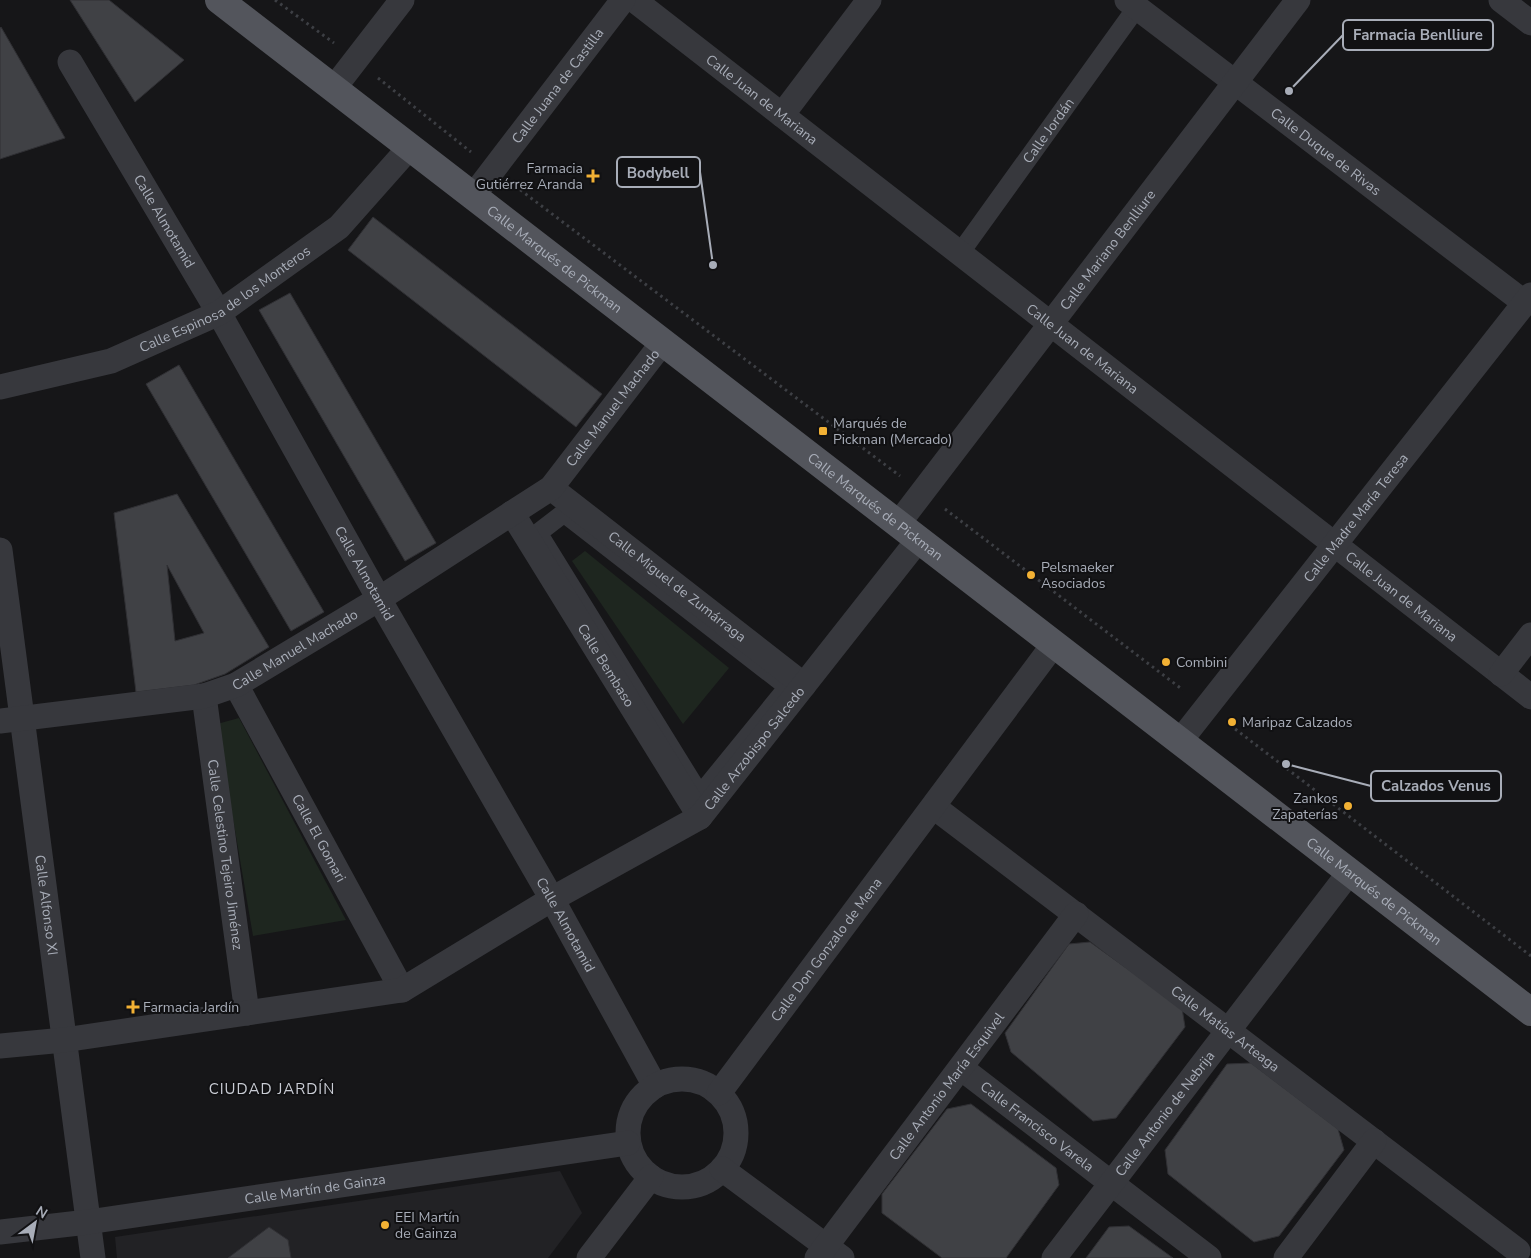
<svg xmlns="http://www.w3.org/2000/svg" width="1531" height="1258" font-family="'Nunito Sans',sans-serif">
  <rect width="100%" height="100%" fill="#161618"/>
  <!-- built -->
  <polygon fill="#222225" points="560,1171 582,1213 548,1258 117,1258 115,1237"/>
  <!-- green -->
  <g fill="#1e261f">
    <polygon points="585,551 729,668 683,724 572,561"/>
    <polygon points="239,718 346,920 253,936 217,724"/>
  </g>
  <!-- building -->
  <g fill="#404145" stroke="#303034" fill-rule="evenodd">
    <polygon points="70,0 109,0 184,60 135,102"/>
    <polygon points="1,27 65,138 0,159 0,28"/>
    <polygon points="373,217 602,394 576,427 348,250"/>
    <polygon points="290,293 436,543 405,561 259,310"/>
    <polygon points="179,365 324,612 291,631 146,384"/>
    <path d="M177,494L269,647L225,674L194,685L136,692L114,513ZM167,565L204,633L175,641Z"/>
    <polygon points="1090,942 1182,1008 1185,1027 1116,1118 1093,1121 1011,1052 1005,1033 1069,944"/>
    <polygon points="1251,1063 1338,1129 1344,1150 1279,1236 1254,1242 1168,1174 1165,1150 1227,1064"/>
    <polygon points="971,1104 1056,1168 1059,1185 1006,1258 942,1258 882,1213 882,1194 947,1109"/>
    <polygon points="1129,1226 1173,1258 1086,1258 1109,1227"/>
    <polygon points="269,1227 288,1240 291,1258 228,1258"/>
  </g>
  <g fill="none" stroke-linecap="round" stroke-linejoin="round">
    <!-- path -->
    <g stroke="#3d3f44" stroke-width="3" stroke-dasharray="2.5 4" stroke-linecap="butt">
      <polyline points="275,0 334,43"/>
      <polyline points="378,78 471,152"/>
      <polyline points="515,186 900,476"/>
      <polyline points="945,509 1183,690"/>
      <polyline points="1230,725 1531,956"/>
    </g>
    <!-- pedestrian -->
    <g stroke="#37383d" stroke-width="19">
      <path id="s1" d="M960,253L1137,7"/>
      <polygon points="564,513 788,687 700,795 538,533"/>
    </g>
    <!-- minor -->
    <g stroke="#37383d" stroke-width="25">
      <path id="s2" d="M634,0L1531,697"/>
      <path id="s3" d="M1127,0L1525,303"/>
      <polyline points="1501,0 1531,23"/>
      <path id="s4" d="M70,62L219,313L379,599L552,899L655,1086"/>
      <polyline points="334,88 402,0"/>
      <polyline points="782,115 869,0"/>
      <path id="s5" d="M473,196L623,0"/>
      <path id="s6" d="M0,387L111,361L219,313L339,227L410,147"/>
      <path id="s7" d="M551,488L804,685"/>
      <path id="s8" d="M512,513L700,817"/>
      <path id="s9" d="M898,524L1298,0"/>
      <path id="s10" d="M0,550L93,1258"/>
      <polyline points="1501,674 1531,635"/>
      <path id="s11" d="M236,685L402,990"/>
      <path id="s12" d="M204,696L247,1013"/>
      <path id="s13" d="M0,721L204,696L236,685L379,599L551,488L663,342"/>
      <path id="s14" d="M1180,741L1531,295"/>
      <path id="s15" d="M934,807L1518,1251"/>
      <path id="s16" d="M0,1046L64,1040L402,990L552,899L700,817L919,539"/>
      <path id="s17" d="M961,1068L1209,1258"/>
      <circle cx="682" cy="1133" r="54"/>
      <path id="s18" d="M719,1093L1054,644"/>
      <polyline points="722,1169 842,1258"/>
      <path id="s19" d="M0,1232L88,1222L628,1143"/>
      <polyline points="589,1258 651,1177"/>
      <path id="s20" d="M817,1258L1076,914"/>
      <path id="s21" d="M1054,1258L1349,873"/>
      <polyline points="1286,1258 1374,1141"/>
    </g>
    <!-- primary -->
    <path stroke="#53555c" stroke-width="28" id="s22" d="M219,0L1531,1012"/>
  </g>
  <!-- markers -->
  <g fill="#f2b134" stroke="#111113" stroke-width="2">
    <path d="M590.5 168.5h5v5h5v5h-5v5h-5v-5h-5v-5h5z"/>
    <rect x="818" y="426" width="10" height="10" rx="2.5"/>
    <circle cx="1031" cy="575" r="5"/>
    <circle cx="1166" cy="662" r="5"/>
    <circle cx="1232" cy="722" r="5"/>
    <circle cx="1348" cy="806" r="5"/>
    <path d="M130.5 999.5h5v5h5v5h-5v5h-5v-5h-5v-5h5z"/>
    <circle cx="385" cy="1225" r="5"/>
  </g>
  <g text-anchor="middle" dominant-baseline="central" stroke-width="4" stroke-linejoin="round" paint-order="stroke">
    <!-- street labels -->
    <g font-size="14" fill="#a8adb8" stroke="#111113">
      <text stroke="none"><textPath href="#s5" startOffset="139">Calle Juana de Castilla</textPath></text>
      <text stroke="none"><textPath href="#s2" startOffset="162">Calle Juan de Mariana</textPath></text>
      <text stroke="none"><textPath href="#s1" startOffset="151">Calle Jordán</textPath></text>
      <text stroke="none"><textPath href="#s3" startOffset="250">Calle Duque de Rivas</textPath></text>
      <text stroke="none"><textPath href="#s4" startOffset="185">Calle Almotamid</textPath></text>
      <text stroke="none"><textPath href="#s9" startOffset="345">Calle Mariano Benlliure</textPath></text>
      <text stroke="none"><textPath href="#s22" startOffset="424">Calle Marqués de Pickman</textPath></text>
      <text stroke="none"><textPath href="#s6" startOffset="244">Calle Espinosa de los Monteros</textPath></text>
      <text stroke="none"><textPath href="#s2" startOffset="568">Calle Juan de Mariana</textPath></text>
      <text stroke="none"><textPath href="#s13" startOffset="712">Calle Manuel Machado</textPath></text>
      <text stroke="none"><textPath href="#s22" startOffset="829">Calle Marqués de Pickman</textPath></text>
      <text stroke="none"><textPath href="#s14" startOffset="284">Calle Madre María Teresa</textPath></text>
      <text stroke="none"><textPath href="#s4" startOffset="590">Calle Almotamid</textPath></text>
      <text stroke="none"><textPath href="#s7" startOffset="160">Calle Miguel de Zumárraga</textPath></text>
      <text stroke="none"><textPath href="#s2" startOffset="972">Calle Juan de Mariana</textPath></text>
      <text stroke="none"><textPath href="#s13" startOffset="308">Calle Manuel Machado</textPath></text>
      <text stroke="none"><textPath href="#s8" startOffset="179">Calle Bembaso</textPath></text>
      <text stroke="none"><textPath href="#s16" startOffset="838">Calle Arzobispo Salcedo</textPath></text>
      <text stroke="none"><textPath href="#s11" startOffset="174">Calle El Gomari</textPath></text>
      <text stroke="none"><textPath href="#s12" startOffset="160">Calle Celestino Tejeiro Jiménez</textPath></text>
      <text stroke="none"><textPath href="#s22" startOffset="1459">Calle Marqués de Pickman</textPath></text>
      <text stroke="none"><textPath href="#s10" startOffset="358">Calle Alfonso XI</textPath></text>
      <text stroke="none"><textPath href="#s4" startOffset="995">Calle Almotamid</textPath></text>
      <text stroke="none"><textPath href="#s18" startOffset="179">Calle Don Gonzalo de Mena</textPath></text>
      <text stroke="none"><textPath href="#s15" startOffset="366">Calle Matías Arteaga</textPath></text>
      <text stroke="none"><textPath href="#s20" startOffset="215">Calle Antonio María Esquivel</textPath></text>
      <text stroke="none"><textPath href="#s21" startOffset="182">Calle Antonio de Nebrija</textPath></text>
      <text stroke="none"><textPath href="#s17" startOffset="96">Calle Francisco Varela</textPath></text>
      <text stroke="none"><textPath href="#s19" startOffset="318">Calle Martín de Gainza</textPath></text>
    </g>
    <!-- poi labels -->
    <g font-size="14" fill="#a8adb8" stroke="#111113" text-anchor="start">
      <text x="583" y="168" text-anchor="end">Farmacia<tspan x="583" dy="16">Gutiérrez Aranda</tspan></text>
      <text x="833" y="423">Marqués de<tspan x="833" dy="16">Pickman (Mercado)</tspan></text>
      <text x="1041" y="567">Pelsmaeker<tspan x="1041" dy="16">Asociados</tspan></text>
      <text x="1176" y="662">Combini</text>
      <text x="1242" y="722">Maripaz Calzados</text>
      <text x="1338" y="798" text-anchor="end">Zankos<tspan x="1338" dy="16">Zapaterías</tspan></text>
      <text x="143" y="1007">Farmacia Jardín</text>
      <text x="395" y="1217">EEI Martín<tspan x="395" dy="16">de Gainza</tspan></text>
    </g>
    <!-- neighbourhood labels -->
    <g font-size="15" letter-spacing="1" fill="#c9ccd4" stroke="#111113">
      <text x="272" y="1089">CIUDAD JARDÍN</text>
    </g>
  </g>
  <!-- callouts -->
  <path fill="none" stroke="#a8adb8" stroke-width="2" d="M1289 91L1343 35M713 265L700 172M1286 764L1371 786"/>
  <g fill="#a8adb8" stroke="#111113" stroke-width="2">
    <circle cx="1289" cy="91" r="5"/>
    <circle cx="713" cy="265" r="5"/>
    <circle cx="1286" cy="764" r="5"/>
  </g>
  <g fill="#111113" stroke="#a8adb8" stroke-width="2">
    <rect x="1343" y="20" width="150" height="30" rx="5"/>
    <rect x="617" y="157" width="83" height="30" rx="5"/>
    <rect x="1371" y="771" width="130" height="30" rx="5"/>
  </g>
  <g font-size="15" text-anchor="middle" font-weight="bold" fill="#a8adb8">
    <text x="1418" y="40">Farmacia Benlliure</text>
    <text x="658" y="178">Bodybell</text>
    <text x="1436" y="791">Calzados Venus</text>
  </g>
  <!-- north arrow -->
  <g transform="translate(35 1223) rotate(32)" stroke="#111113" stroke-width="4" paint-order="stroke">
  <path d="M0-4L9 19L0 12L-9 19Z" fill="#a8adb8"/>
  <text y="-8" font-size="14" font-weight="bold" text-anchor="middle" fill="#a8adb8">N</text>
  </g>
</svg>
